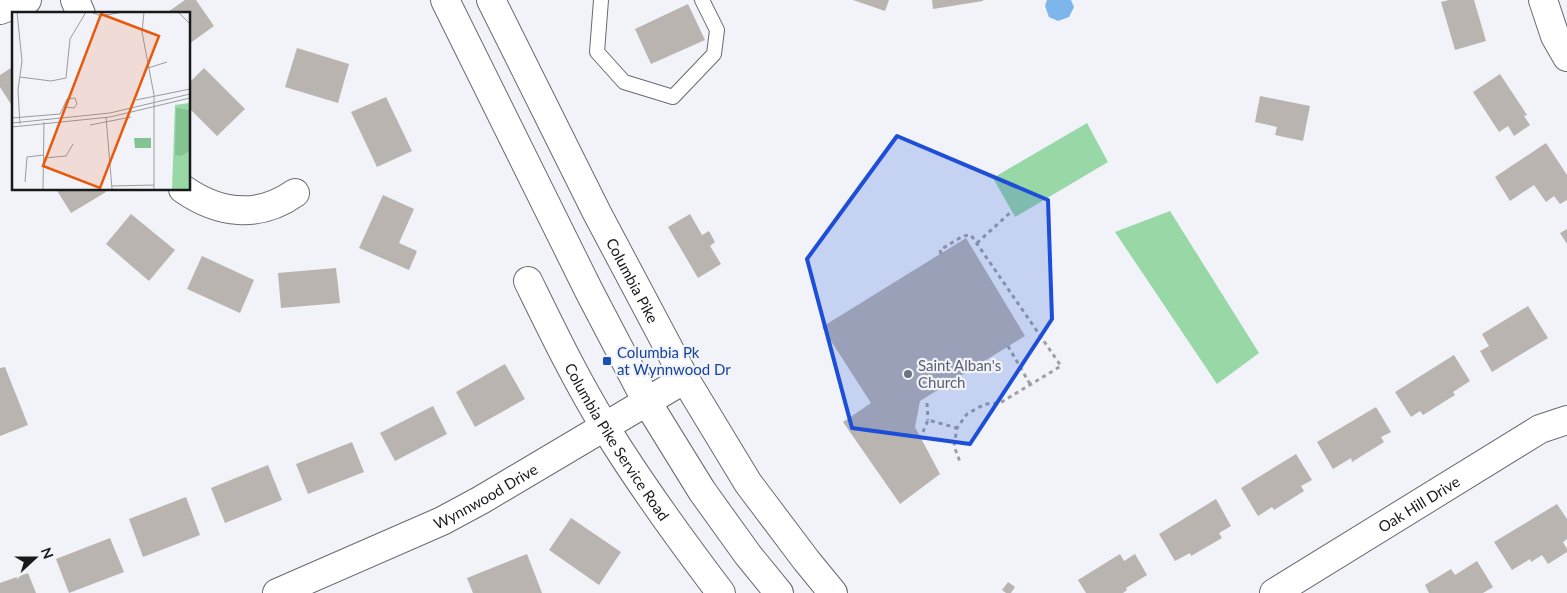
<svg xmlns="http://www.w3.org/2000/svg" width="1567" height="593" font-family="Lato,sans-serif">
  <rect width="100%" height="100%" fill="#f1f3f9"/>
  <!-- green -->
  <g fill="#98d8a6">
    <polygon points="1087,123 1108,162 1015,217 993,178"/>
    <polygon points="1170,211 1259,353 1217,384 1115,232"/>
  </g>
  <!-- water -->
  <polygon fill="#7cb6eb" points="1047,0 1071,0 1074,7 1069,17 1058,21 1049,17 1045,6"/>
  <!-- building -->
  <g fill="#b9b4af">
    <polygon points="185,0 196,0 214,26 189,44 189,14 165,14"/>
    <polygon points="853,0 889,0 885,11"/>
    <polygon points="932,0 983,0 983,1 933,9"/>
    <polygon points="1449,0 1474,0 1486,41 1455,50 1441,2"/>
    <polygon points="688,4 705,40 651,64 635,29"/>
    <polygon points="297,48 349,64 338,103 285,87"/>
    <polygon points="14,66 14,109 0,87 0,75"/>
    <polygon points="204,68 245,109 217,136 189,108 189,83"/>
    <polygon points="1500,74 1527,115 1524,116 1530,125 1514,136 1508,126 1499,132 1473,92"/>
    <polygon points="1260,96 1310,106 1303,141 1275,135 1277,127 1255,122"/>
    <polygon points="386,97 412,151 377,167 351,112"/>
    <polygon points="1546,143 1567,175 1567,200 1560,204 1554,196 1546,202 1534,185 1510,201 1495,177"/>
    <polygon points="56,189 104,189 106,192 71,213"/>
    <polygon points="383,195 414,209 399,243 417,251 409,270 359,248"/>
    <polygon points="131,214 175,250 149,281 106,244"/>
    <polygon points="690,214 702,235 709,231 715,242 710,246 721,264 698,278 668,227"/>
    <polygon points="1567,229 1567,244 1560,233"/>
    <polygon points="966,238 1025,336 920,401 915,427 940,474 900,504 843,422 871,403 822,327"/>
    <polygon points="202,256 254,280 240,313 187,289"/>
    <polygon points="336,268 340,303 281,308 278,273"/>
    <polygon points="1528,306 1548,338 1492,372 1480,351 1489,346 1482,334"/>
    <polygon points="1454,355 1470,381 1453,392 1455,395 1423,415 1420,411 1411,417 1395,392"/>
    <polygon points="505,364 525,399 475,427 456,392"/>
    <polygon points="5,367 28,425 0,436 0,368"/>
    <polygon points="433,406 447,434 395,461 380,433"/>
    <polygon points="1376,407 1391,432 1381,437 1384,442 1352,462 1351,458 1333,469 1317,442"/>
    <polygon points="352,442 364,472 308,494 296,464"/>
    <polygon points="1296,454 1312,480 1301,486 1304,491 1274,510 1272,507 1258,516 1241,488"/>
    <polygon points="268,465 282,500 225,523 211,488"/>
    <polygon points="186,497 200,535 143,557 129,519"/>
    <polygon points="1216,499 1231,526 1219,533 1222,538 1191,556 1190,553 1175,561 1159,534"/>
    <polygon points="1557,504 1567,519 1567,539 1563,542 1567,549 1567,552 1548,564 1542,555 1531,562 1530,559 1512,570 1494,542"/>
    <polygon points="571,518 621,552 599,585 549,550"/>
    <polygon points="110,538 124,572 69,593 56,559"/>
    <polygon points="527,554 542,593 473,593 467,578"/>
    <polygon points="1120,554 1124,561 1135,554 1147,575 1126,588 1127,590 1123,593 1086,593 1078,580"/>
    <polygon points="1477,561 1493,587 1483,593 1429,593 1425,585 1451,569 1455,575"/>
    <polygon points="28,573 36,593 0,593 0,583"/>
    <polygon points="1008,582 1015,587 1011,593 1006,593 1002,590"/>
  </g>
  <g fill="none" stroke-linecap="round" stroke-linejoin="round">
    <defs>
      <polyline id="lane" points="601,0 597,52 624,82 673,97 714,54 717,30 702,0"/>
      <g id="street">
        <polyline points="75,0 81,14"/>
        <polyline points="1543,0 1555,36 1567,57"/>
        <polyline points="0,10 27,0"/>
        <path d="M183,189C219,214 258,219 295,193"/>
        <path id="s1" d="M528,281C552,330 576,380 605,427C640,484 680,539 721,593"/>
        <path id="s2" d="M277,593L442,521L481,500L685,379"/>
        <path id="s3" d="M1274,593L1540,429L1567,420"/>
      </g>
      <g id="primary">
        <polyline points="445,0 589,291 647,402 702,491 748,555 779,593"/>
        <path id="s4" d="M491,0L597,213L685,379L748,483L806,560L833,593"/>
      </g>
    </defs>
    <!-- lane casing -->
    <use href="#lane" stroke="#696a70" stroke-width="16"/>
    <!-- street casing -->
    <use href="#street" stroke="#696a70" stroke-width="30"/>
    <!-- primary casing -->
    <use href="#primary" stroke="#696a70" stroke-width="30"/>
    <!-- path -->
    <g stroke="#9e9fa4" stroke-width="3" stroke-dasharray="4 4" stroke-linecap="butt">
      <polyline points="977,243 1012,211"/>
      <polyline points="941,254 940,250 963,236 971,235 1061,366 1000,403 985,404 967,414 957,428 954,446 960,462"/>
      <polyline points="1008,346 1030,384"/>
      <polyline points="927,403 928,420"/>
      <polyline points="923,432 928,420 957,428"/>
    </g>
    <!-- lane -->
    <use href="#lane" stroke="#fff" stroke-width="14"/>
    <!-- street -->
    <use href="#street" stroke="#fff" stroke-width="28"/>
    <!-- primary -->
    <use href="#primary" stroke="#fff" stroke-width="28"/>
  </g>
  <!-- marked area -->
  <path fill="#1d4ed8" fill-opacity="0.2" stroke="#1d4ed8" stroke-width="4" stroke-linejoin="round" d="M897,136L1048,200L1052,319L970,444L852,428L807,259Z"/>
  <!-- markers -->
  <rect fill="#1a4fb4" stroke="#f1f3f9" stroke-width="2" x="602" y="356" width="10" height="10" rx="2.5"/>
  <circle fill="#6b7280" stroke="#f1f3f9" stroke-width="2" cx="908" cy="374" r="5"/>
  <g text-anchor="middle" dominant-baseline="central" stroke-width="4.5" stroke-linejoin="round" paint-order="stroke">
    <!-- street labels -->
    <g font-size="15" fill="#18191b" stroke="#f1f3f9">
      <text stroke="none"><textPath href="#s4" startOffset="314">Columbia Pike</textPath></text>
      <text stroke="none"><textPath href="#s1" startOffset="184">Columbia Pike Service Road</textPath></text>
      <text stroke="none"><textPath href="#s2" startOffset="230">Wynnwood Drive</textPath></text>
      <text stroke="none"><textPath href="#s3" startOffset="170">Oak Hill Drive</textPath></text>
    </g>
    <!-- transit labels -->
    <g font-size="15" fill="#164399" stroke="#f1f3f9" text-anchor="start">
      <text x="617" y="352">Columbia Pk<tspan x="617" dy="17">at Wynnwood Dr</tspan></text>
    </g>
    <!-- worship labels -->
    <g font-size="15" fill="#5b616d" stroke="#f1f3f9" text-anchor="start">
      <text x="918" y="365">Saint Alban's<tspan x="918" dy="17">Church</tspan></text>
    </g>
  </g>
  <!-- overview -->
  <g transform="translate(12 12)">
    <rect width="178" height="178" fill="#f1f3f9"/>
    <path d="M177,91V177H160L163,93Z" fill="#98d8a6"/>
    <path d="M164,96L177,98V139L169,144L163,143ZM122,126H139V136H123Z" fill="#84c492"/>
    <path fill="none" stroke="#9a9ca0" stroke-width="1" d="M5,0L10,49L6,78L8,112M79,0L89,4L111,0M132,0L130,20L142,83V177M166,0L178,12M136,56L155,50M8,65L39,69L54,66L58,27L74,0M124,88L178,77M94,105L100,177M0,106L48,102L55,87L63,86L65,92L62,96L52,95M0,111L98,101L178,82M78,113L119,105M0,115L98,105L178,86M32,146L54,144L61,132M13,170L15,145L32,143M100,174L142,173M31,177L32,110"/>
    <path fill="#e8590c" fill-opacity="0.15" stroke="#e8590c" stroke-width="2.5" d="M89,2L147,24L88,176L31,154Z"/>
    <rect width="178" height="178" fill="none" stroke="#18191b" stroke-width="2.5"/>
  </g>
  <!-- north arrow -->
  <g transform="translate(35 558) rotate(69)" stroke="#f1f3f9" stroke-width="4" paint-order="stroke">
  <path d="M0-4L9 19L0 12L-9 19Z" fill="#18191b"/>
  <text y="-8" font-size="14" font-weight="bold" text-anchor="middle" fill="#18191b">N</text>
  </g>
</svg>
